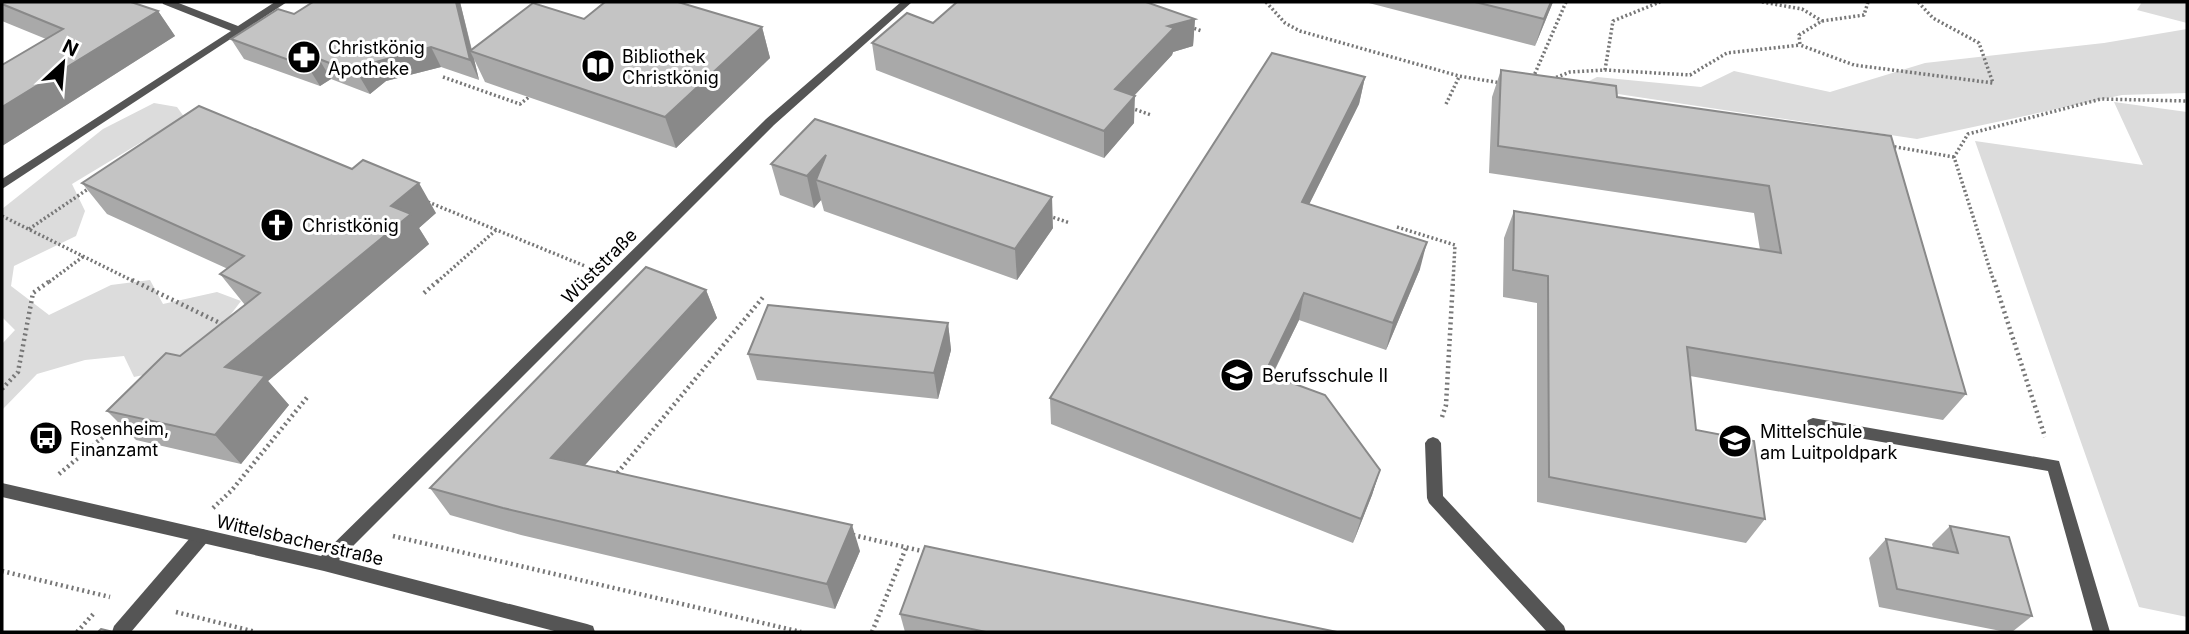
<svg xmlns="http://www.w3.org/2000/svg" width="2189" height="634" font-family="Inter,sans-serif">
  <rect width="100%" height="100%" fill="#fff"/>
  <!-- green -->
  <g fill="#dcdcdc">
    <polygon points="2142,2 2187,2 2187,23 2137,10"/>
    <polygon points="2187,29 2187,93 2122,95 1917,139 1598,91 1583,84 1597,77 1701,87 1734,71 1830,92 1925,63 2104,43"/>
    <polygon points="2114,102 2187,112 2187,617 2139,607 1975,141 2143,165"/>
    <polygon points="154,103 177,107 190,125 145,140 72,184 85,211 76,236 14,266 11,286 49,315 111,285 150,280 163,304 217,292 241,301 219,330 167,370 134,377 124,356 85,360 37,374 2,410 2,344 15,330 2,317 2,209 103,129"/>
  </g>
  <g fill="none" stroke-linecap="round" stroke-linejoin="round">
    <!-- path-far1 -->
    <g stroke="#777" stroke-width="3.5" stroke-dasharray="2 2.5" stroke-linecap="butt">
      <polyline points="1266,2 1285,23 1300,31 1459,76 1501,83"/>
      <polyline points="1762,2 1802,9 1822,21"/>
      <polyline points="1868,2 1864,15 1822,21 1799,35 1800,45 1854,65 1993,83 1979,43 1933,18 1918,2"/>
      <polyline points="1190,27 1202,31"/>
      <polyline points="1605,70 1613,21 1660,2"/>
      <polyline points="443,77 520,104 529,97"/>
      <polyline points="1533,78 1566,2"/>
      <polyline points="1552,79 1570,72 1605,70 1690,75 1727,53 1800,45"/>
      <polyline points="1446,104 1459,77"/>
      <polyline points="1131,108 1151,115"/>
      <polyline points="1890,146 1954,157"/>
      <polyline points="428,202 585,266"/>
      <polyline points="2,216 135,282"/>
      <polyline points="1049,216 1070,223"/>
      <polyline points="1397,227 1455,245 1453,282"/>
      <polyline points="29,229 91,187"/>
      <polyline points="49,282 84,256"/>
      <polyline points="437,282 496,230"/>
      <polyline points="1994,282 1954,157 1968,134 2101,99 2187,101"/>
    </g>
    <!-- path -->
    <g stroke="#777" stroke-width="4.5" stroke-dasharray="2 3.5" stroke-linecap="butt">
      <polyline points="132,280 224,325"/>
      <polyline points="1994,280 2045,437"/>
      <polyline points="424,293 439,280"/>
      <polyline points="2,389 18,372 33,293 51,280"/>
      <polyline points="1442,417 1446,405 1453,280"/>
      <polyline points="59,474 122,421"/>
      <polyline points="614,477 764,296"/>
      <polyline points="213,508 232,490 309,395"/>
      <polyline points="853,535 926,552"/>
      <polyline points="393,536 801,632"/>
      <polyline points="2,571 110,597"/>
      <polyline points="176,612 256,632"/>
      <polyline points="77,632 95,612"/>
      <polyline points="872,632 906,548"/>
    </g>
    <!-- lane -->
    <g fill="#555" fill-rule="evenodd">
      <polygon points="1813,418 2059,461 2110,632 2093,632 2048,471 1813,430 1808,428 1805,424 1808,420"/>
      <polygon points="1433,437 1438,439 1441,443 1443,496 1564,626 1566,632 1547,632 1429,503 1427,498 1425,443 1428,439"/>
      <polygon points="202,529 208,531 210,536 208,541 131,632 112,632 114,626 196,531"/>
    </g>
    <!-- street -->
    <g fill="#555" fill-rule="evenodd">
      <polygon points="162,2 176,2 238,26 275,2 287,2 2,189 2,179 231,31 163,4"/>
      <polygon points="901,2 912,2 774,125 339,560 587,624 593,626 595,632 558,632 324,571 2,497 2,483 321,556 766,119"/>
    </g>
  </g>
  <!-- wall -->
  <g fill="#a9a9a9">
    <polygon points="2,2 158,11 175,36 2,146 2,65 46,39 2,21"/>
    <polygon points="460,2 472,50 584,19 762,27 770,58 676,148 485,82 474,59 479,80 441,67 386,81 370,94 331,79 320,86 244,59 231,39"/>
    <polygon points="1365,2 1553,2 1535,46"/>
    <polygon points="1195,19 1193,46 1173,52 1172,55 1134,96 1134,123 1104,158 876,70 872,43 933,23"/>
    <polygon points="1501,70 1617,97 1891,136 1966,394 1943,420 1690,376 1696,430 1765,519 1746,543 1537,502 1537,303 1503,297 1504,238 1514,211 1760,250 1754,213 1489,173 1492,97"/>
    <polygon points="1365,77 1359,104 1309,204 1420,269 1386,350 1299,320 1272,376 1380,470 1372,495 1353,543 1051,424 1050,398"/>
    <polygon points="771,164 1053,228 1017,280 824,211 821,200 814,208 780,195"/>
    <polygon points="82,183 436,213 419,228 429,244 268,381 289,405 241,464 136,440 107,411 180,356 245,305 220,274 228,269 107,214"/>
    <polygon points="706,290 717,318 585,465 860,551 835,609 521,535 450,515 430,488"/>
    <polygon points="948,323 951,350 938,399 757,380 748,354"/>
    <polygon points="1950,526 2032,616 2012,632 2006,632 1879,607 1869,558 1886,539 1933,548 1932,544"/>
    <polygon points="900,614 1337,632 905,632"/>
  </g>
  <!-- shaded-wall -->
  <g fill="#898989">
    <polygon points="456,2 460,2 472,52 470,51 474,59 479,80 470,60"/>
    <polygon points="1551,2 1553,2 1535,46 1544,19"/>
    <polygon points="158,11 175,36 2,146 2,107"/>
    <polygon points="1195,19 1193,46 1173,52 1172,55 1115,116 1115,89 1168,26"/>
    <polygon points="762,27 770,58 676,148 665,117"/>
    <polygon points="431,47 441,67 386,81 370,94 358,74 376,62"/>
    <polygon points="319,59 331,79 320,86 308,67"/>
    <polygon points="1365,77 1359,104 1297,229 1302,202"/>
    <polygon points="1135,96 1134,123 1104,158 1104,131"/>
    <polygon points="826,155 816,180 821,200 814,208 807,176"/>
    <polygon points="419,183 436,213 419,228 429,244 268,381 289,405 241,464 215,435 225,367 391,206"/>
    <polygon points="1052,197 1053,228 1017,280 1015,249"/>
    <polygon points="1427,242 1420,269 1386,350 1393,323"/>
    <polygon points="706,290 717,318 567,485 551,458"/>
    <polygon points="1304,293 1299,320 1260,399 1265,373"/>
    <polygon points="948,323 951,350 938,399 934,373"/>
    <polygon points="1380,470 1372,495 1353,543 1361,519"/>
    <polygon points="852,525 860,551 835,609 827,584"/>
  </g>
  <!-- building -->
  <g fill="#c4c4c4" stroke="#898989" stroke-width="2">
    <polygon points="2,2 131,2 158,11 2,107 2,65 63,29 2,4"/>
    <polygon points="313,2 456,2 470,60 431,47 376,62 358,74 319,59 308,67 231,39 278,9 294,14"/>
    <polygon points="605,2 678,2 762,27 665,117 470,51 533,3 584,19"/>
    <polygon points="957,2 1146,2 1195,19 1168,26 1174,28 1115,89 1135,96 1104,131 872,43 907,13 933,23"/>
    <polygon points="1475,2 1551,2 1544,19"/>
    <polygon points="1272,53 1365,77 1302,202 1427,242 1393,323 1304,293 1265,373 1325,395 1380,470 1361,519 1050,398"/>
    <polygon points="1501,70 1616,86 1617,97 1891,136 1966,394 1687,347 1696,430 1754,441 1765,519 1549,477 1548,276 1513,270 1514,211 1781,253 1769,186 1498,146"/>
    <polygon points="199,106 352,169 363,160 419,183 391,206 411,214 225,367 265,376 215,435 107,411 166,353 180,356 260,293 220,274 244,256 82,183"/>
    <polygon points="815,119 1052,197 1015,249 816,180 826,155 807,176 771,164"/>
    <polygon points="646,267 706,290 551,458 852,525 827,584 503,508 430,488"/>
    <polygon points="768,305 948,323 934,373 748,354"/>
    <polygon points="1950,526 2009,537 2032,616 1897,589 1886,539 1958,553"/>
    <polygon points="925,546 1337,632 986,632 900,614"/>
    <polygon points="101,629 113,632 98,632"/>
  </g>
  <!-- icons -->
  <defs>
    <symbol id="pharmacy-disc" viewBox="-11 -11 22 22"><circle r="9.5" fill="#000" stroke="#fff"/><path d="M-2-6h4v4h4v4h-4v4h-4v-4h-4v-4h4Z" fill="#fff"/></symbol>
    <symbol id="library-disc" viewBox="-11 -11 22 22"><circle r="9.5" fill="#000" stroke="#fff"/><path d="M-6-4Q-3-5.5-.7-3.5V5Q-3 3-6 4ZM6-4Q3-5.5 .7-3.5V5Q3 3 6 4Z" fill="#fff"/></symbol>
    <symbol id="church-disc" viewBox="-11 -11 22 22"><circle r="9.5" fill="#000" stroke="#fff"/><path d="M-1.2-6h2.4v3.5h3.3v2.4h-3.3V6h-2.4V-.1h-3.3v-2.4h3.3Z" fill="#fff"/></symbol>
    <symbol id="school-disc" viewBox="-11 -11 22 22"><circle r="9.5" fill="#000" stroke="#fff"/><path d="M0-5L7-2L0 1L-7-2ZM-4 1L0 2.5L4 1V4Q0 6-4 4Z" fill="#fff"/></symbol>
    <symbol id="bus-disc" viewBox="-11 -11 22 22"><circle r="9.5" fill="#000" stroke="#fff"/><path d="M-5-6H5V4H4V6H2V4H-2V6H-4V4H-5ZM-3.5-4V0h7V-4ZM-3.5 1.2v1.5H-2V1.2ZM2 1.2v1.5H3.5V1.2Z" fill="#fff"/></symbol>
  </defs>
  <g fill-rule="evenodd">
    <use href="#pharmacy-disc" x="285" y="38" width="38" height="38"/>
    <use href="#library-disc" x="579" y="47" width="38" height="38"/>
    <use href="#church-disc" x="258" y="206" width="38" height="38"/>
    <use href="#school-disc" x="1218" y="356" width="38" height="38"/>
    <use href="#bus-disc" x="27" y="419" width="38" height="38"/>
    <use href="#school-disc" x="1716" y="422" width="38" height="38"/>
  </g>
  <g text-anchor="middle" dominant-baseline="central" stroke-width="6" stroke-linejoin="round" paint-order="stroke">
    <!-- poi labels -->
    <g font-size="18" fill="#000" stroke="#fff" text-anchor="start">
      <text x="328" y="47">Christkönig<tspan x="328" dy="21">Apotheke</tspan></text>
      <text x="622" y="56">Bibliothek<tspan x="622" dy="21">Christkönig</tspan></text>
      <text x="302" y="225">Christkönig</text>
      <text x="1262" y="375">Berufsschule II</text>
      <text x="70" y="428">Rosenheim,<tspan x="70" dy="21">Finanzamt</tspan></text>
      <text x="1760" y="431">Mittelschule<tspan x="1760" dy="21">am Luitpoldpark</tspan></text>
    </g>
    <!-- street labels -->
    <g font-size="18" fill="#000" stroke="#fff">
      <text transform="translate(599 266) rotate(-45)">Wüststraße</text>
      <text transform="translate(300 540) rotate(13)">Wittelsbacherstraße</text>
    </g>
  </g>
  <!-- border -->
  <rect width="2189" height="634" fill="none" stroke="#000000" stroke-width="7"/>
  <!-- north arrow -->
  <g transform="translate(63 63) rotate(26)" stroke="#ffffff" stroke-width="5" paint-order="stroke">
  <path d="M0-5L12 26L0 18L-12 26Z" fill="#000000"/>
  <text y="-10" font-size="19" font-weight="bold" text-anchor="middle" fill="#000000">N</text>
  </g>
</svg>
